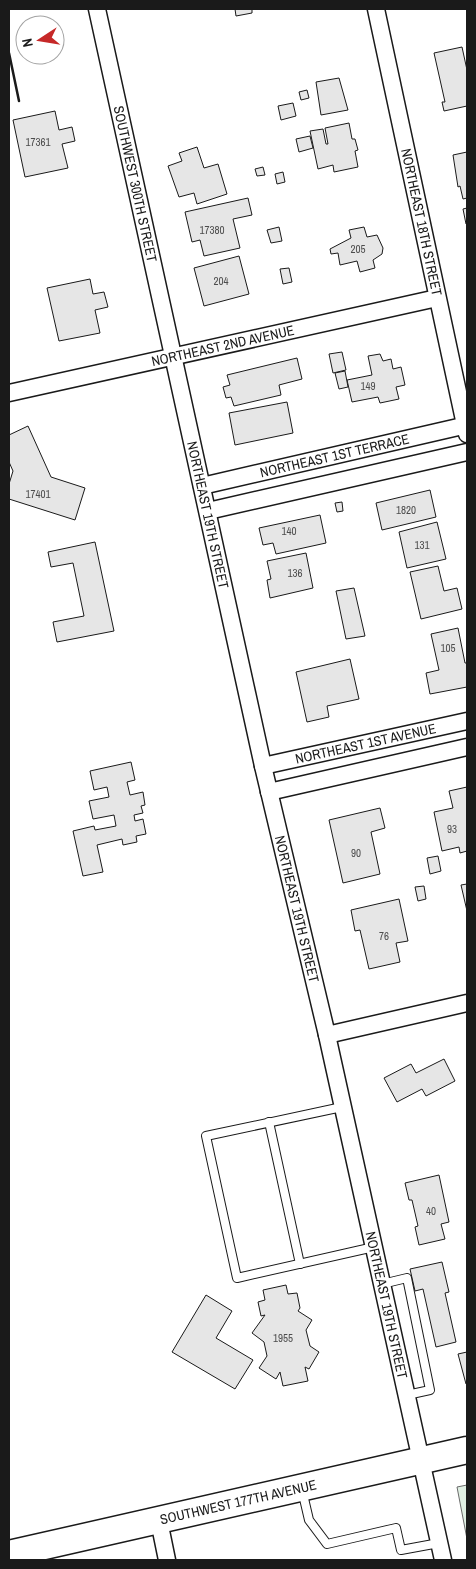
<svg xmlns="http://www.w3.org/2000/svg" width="476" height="1569" font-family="'Archivo Narrow',sans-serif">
  <rect width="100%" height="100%" fill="#fff"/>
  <!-- green -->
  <polygon fill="#e0efe3" stroke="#6a6a6a" points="467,1485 467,1539 457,1487"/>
  <!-- building -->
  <g fill="#e6e6e6" stroke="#1a1a1a">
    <polygon points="235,9 252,9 252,13 236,16"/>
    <polygon points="462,47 467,70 467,106 444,111 442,102 445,102 434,53"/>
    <polygon points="339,78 348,110 321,115 316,82"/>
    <polygon points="307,90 309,98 301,100 299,92"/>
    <polygon points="293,103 296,116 281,120 278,106"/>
    <polygon points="55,111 59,130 72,127 75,141 62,144 68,168 25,177 13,120"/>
    <polygon points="349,123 352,139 355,139 358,150 355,151 358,167 334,172 333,165 318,169 310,131 323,129 326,144 328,144 325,128"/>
    <polygon points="310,136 313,148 299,152 296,139"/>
    <polygon points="197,147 204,168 218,164 227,194 197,204 194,193 179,197 168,166 182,161 179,153"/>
    <polygon points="467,152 467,198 463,199 460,186 458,187 453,155"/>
    <polygon points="263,167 265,175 257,176 255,169"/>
    <polygon points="283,172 285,182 277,184 275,174"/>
    <polygon points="248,198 252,215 233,219 240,248 204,256 200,240 192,242 185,212"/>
    <polygon points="467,208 467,224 466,224 463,209"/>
    <polygon points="279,227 282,241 271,243 267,230"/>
    <polygon points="364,227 367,237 377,235 383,248 382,254 373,260 375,268 360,272 357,261 340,265 338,253 331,254 330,249 351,238 349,230"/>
    <polygon points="239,256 249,294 204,306 194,268"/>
    <polygon points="289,268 292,282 283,284 280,269"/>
    <polygon points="90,279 93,294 104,292 108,307 95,310 100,333 59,341 47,288"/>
    <polygon points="342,352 346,370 333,373 329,354"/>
    <polygon points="380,354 383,361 391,359 393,369 401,367 405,385 396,387 399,399 380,403 378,397 352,402 347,380 372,375 368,356"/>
    <polygon points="297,358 302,379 279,385 281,395 234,406 231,397 226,398 223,387 230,385 227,375"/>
    <polygon points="345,371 348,387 339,389 335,373"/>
    <polygon points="287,402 293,433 235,445 229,413"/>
    <polygon points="28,426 51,477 85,488 75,520 9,499 9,484 13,471 9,462 9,435"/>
    <polygon points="430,490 436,517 382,530 376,503"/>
    <polygon points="342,502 343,511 337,512 335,503"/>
    <polygon points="320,515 326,543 276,554 273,543 263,545 259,528"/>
    <polygon points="437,522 446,559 407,568 399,532"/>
    <polygon points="95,542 114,631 57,642 53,622 84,616 73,563 51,567 48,552"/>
    <polygon points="306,553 313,588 270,598 267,580 271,579 267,561"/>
    <polygon points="438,566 444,591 457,588 462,609 421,619 410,572"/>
    <polygon points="354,588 365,636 346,639 336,591"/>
    <polygon points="458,628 465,663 467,663 467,687 430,694 426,673 439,670 431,634"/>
    <polygon points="350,659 359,699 327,706 329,717 307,722 296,672"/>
    <polygon points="131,762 135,780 127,782 130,795 143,792 145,805 141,806 143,813 134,815 135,821 143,819 146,834 136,836 137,842 123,845 122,839 97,845 103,872 83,876 73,831 94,826 95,830 116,826 114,815 93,819 89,801 109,797 107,787 94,790 90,771"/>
    <polygon points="467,787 467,851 460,853 459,847 442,851 434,812 453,808 449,791"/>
    <polygon points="380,808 385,828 371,832 380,874 343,883 329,820"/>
    <polygon points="438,856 441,871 430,874 427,858"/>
    <polygon points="467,884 467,911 461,885"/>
    <polygon points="424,886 426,899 418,901 415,887"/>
    <polygon points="399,899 408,941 396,943 400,962 369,969 360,930 355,931 351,910"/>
    <polygon points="444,1059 455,1081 426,1096 422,1089 397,1102 384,1078 411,1064 416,1073"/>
    <polygon points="439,1175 449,1222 441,1224 445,1239 419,1245 415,1227 418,1226 412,1200 409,1200 405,1183"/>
    <polygon points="442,1262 449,1292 445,1293 456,1342 436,1347 423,1289 415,1291 410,1269"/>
    <polygon points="286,1285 288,1294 297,1293 300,1308 298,1311 312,1320 306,1330 310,1346 319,1352 309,1369 305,1367 308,1381 283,1386 280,1372 276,1379 259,1368 267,1356 264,1342 252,1333 265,1315 261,1316 258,1302 265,1300 263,1290"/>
    <polygon points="206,1295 232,1311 216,1338 253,1360 235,1389 172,1352"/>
    <polygon points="467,1352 467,1384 466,1384 458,1354"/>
  </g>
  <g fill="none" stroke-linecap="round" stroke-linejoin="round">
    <defs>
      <g id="service">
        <polyline points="342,1107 206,1136 237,1278 374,1247"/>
        <polyline points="269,1122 300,1264"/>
        <polyline points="382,1284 407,1278 430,1390 407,1395"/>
        <polyline points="302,1490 309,1520 327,1544 396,1528 401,1550 439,1543"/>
      </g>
      <g id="minor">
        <path id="s1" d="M97,9L263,766L327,1035L443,1560"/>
        <path id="s2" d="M376,9L467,434"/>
        <path id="s3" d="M9,393L437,298"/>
        <path id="s4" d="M202,486L467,425"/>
        <polyline points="208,511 467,452"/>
        <path id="s5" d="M263,766L467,721"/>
        <polyline points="269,792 467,747"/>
        <polyline points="327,1035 467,1003"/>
        <polyline points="159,1521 167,1560"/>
      </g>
      <g id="trunk">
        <path id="s6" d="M9,1554L467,1450"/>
      </g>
    </defs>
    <!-- service casing -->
    <use href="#service" stroke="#1a1a1a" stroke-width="10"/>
    <!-- minor casing -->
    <use href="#minor" stroke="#1a1a1a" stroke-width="19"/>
    <!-- trunk casing -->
    <use href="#trunk" stroke="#1a1a1a" stroke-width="29"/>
    <!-- service -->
    <use href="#service" stroke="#fff" stroke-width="8"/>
    <!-- minor -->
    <use href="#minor" stroke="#fff" stroke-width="16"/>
    <!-- trunk -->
    <use href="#trunk" stroke="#fff" stroke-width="26"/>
    <!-- wall -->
    <polyline stroke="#1a1a1a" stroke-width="2.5" points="9,53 19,101"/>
  </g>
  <g text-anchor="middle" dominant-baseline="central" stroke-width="4" stroke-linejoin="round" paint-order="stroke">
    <!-- number labels -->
    <g font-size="11" fill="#4d4d4d">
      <text x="38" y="142">17361</text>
      <text x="212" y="230">17380</text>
      <text x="358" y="249">205</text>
      <text x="221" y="281">204</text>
      <text x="368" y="386">149</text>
      <text x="38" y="494">17401</text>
      <text x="406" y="510">1820</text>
      <text x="289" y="531">140</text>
      <text x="422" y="545">131</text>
      <text x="295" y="573">136</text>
      <text x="448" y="648">105</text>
      <text x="452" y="829">93</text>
      <text x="356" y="853">90</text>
      <text x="384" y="936">76</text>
      <text x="431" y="1211">40</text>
      <text x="283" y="1338">1955</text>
    </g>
    <!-- street labels -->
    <g font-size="14" fill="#1a1a1a" stroke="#fff">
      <text stroke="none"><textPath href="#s1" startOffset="179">SOUTHWEST 300TH STREET</textPath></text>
      <text stroke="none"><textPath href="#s2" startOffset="218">NORTHEAST 18TH STREET</textPath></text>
      <text stroke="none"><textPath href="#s3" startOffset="219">NORTHEAST 2ND AVENUE</textPath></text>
      <text stroke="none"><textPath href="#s4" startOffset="136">NORTHEAST 1ST TERRACE</textPath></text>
      <text stroke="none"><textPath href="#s1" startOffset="518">NORTHEAST 19TH STREET</textPath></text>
      <text stroke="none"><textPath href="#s5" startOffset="105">NORTHEAST 1ST AVENUE</textPath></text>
      <text stroke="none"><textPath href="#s1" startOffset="922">NORTHEAST 19TH STREET</textPath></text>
      <text stroke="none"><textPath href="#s1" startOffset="1328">NORTHEAST 19TH STREET</textPath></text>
      <text stroke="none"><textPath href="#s6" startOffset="235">SOUTHWEST 177TH AVENUE</textPath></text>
    </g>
  </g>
  <!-- border -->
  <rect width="476" height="1569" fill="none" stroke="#1a1a1a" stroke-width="20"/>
  <!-- north arrow -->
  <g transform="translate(40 40) rotate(258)"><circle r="24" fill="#ffffff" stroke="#a3a3a3"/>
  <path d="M0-4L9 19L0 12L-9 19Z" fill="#c62828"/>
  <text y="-8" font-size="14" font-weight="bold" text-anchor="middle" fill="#1a1a1a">N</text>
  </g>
</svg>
